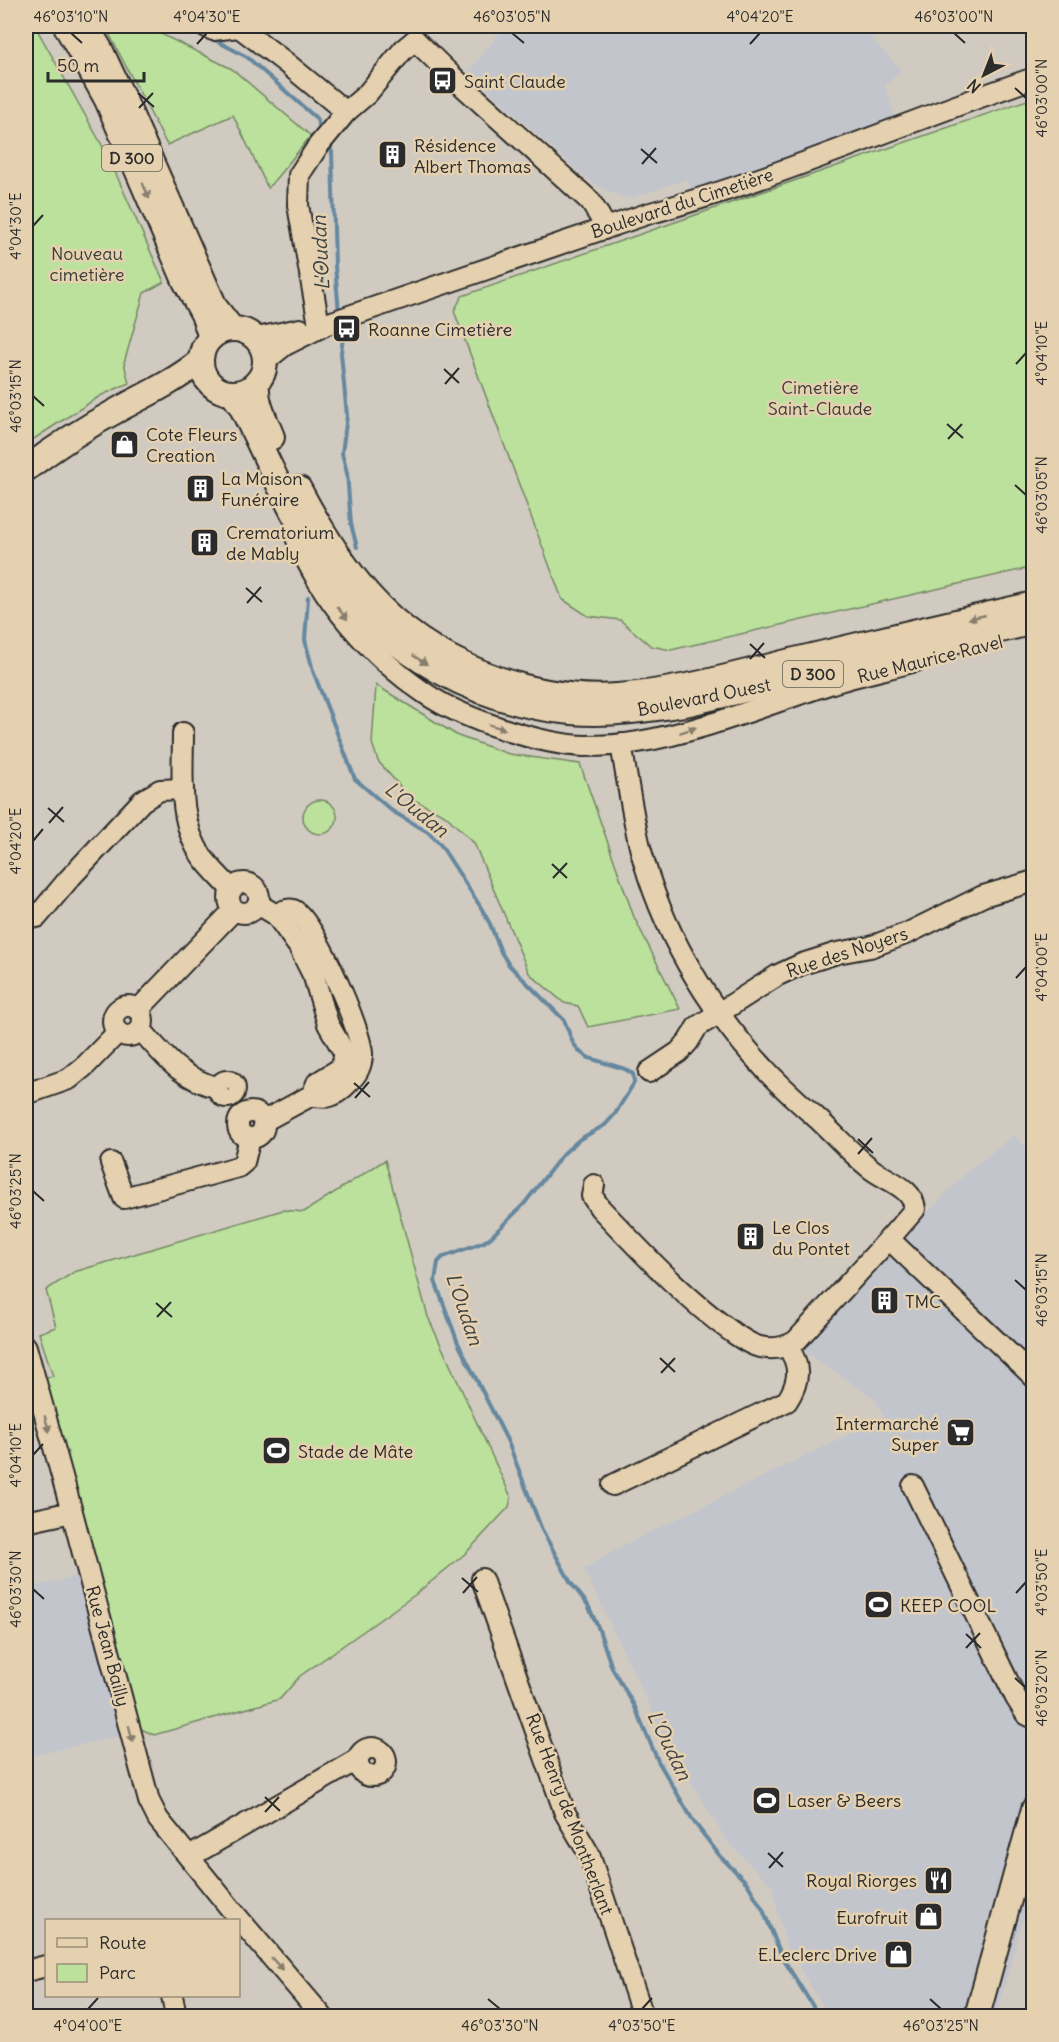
<svg xmlns="http://www.w3.org/2000/svg" width="1059" height="2042" font-family="Delius,sans-serif">
  <rect width="100%" height="100%" fill="#d1cac0"/>
  <filter id="ink" filterUnits="userSpaceOnUse"><feTurbulence type="fractalNoise" baseFrequency=".0167" numOctaves="2"/><feDisplacementMap in="SourceGraphic" scale="12" xChannelSelector="R" yChannelSelector="G"/><feConvolveMatrix kernelMatrix="1 2 1 2 8 2 1 2 1" color-interpolation-filters="sRGB"/></filter>
  <g filter="url(#ink)">
    <!-- built -->
    <g fill="#c3c5cc">
      <polygon points="505,26 886,26 872,39 901,70 885,86 896,119 692,191 687,179 633,198 625,198 602,188 582,175 468,72"/>
      <polygon points="1014,1135 1033,1154 1034,1880 996,2016 829,2016 785,1943 772,1886 727,1841 668,1744 584,1569 618,1548 884,1417 875,1399 798,1347 968,1171"/>
      <polygon points="83,1575 124,1735 26,1757 26,1588"/>
    </g>
    <!-- green -->
    <g fill="#bbe19d" stroke="#738664" stroke-width="1.5">
      <polygon points="26,26 35,26 108,156 164,282 144,293 124,363 129,383 100,396 26,444"/>
      <polygon points="105,26 145,26 232,69 311,136 268,188 233,115 167,145"/>
      <polygon points="1033,98 1033,567 671,650 651,646 620,620 588,616 562,599 454,311 462,296"/>
      <polygon points="376,685 458,736 509,754 580,764 634,917 680,1009 588,1027 578,1006 564,1003 529,973 474,843 445,815 410,798 378,761 372,743"/>
      <circle cx="320" cy="817" r="17"/>
      <polygon points="385,1160 428,1317 511,1497 509,1507 466,1553 416,1594 300,1676 280,1699 154,1735 139,1728 44,1379 53,1376 39,1333 56,1327 46,1290 74,1272 283,1210 304,1212"/>
    </g>
    <g fill="none" stroke-linecap="round" stroke-linejoin="round">
      <!-- stream -->
      <g stroke="#66889f" stroke-width="4">
        <polyline points="187,26 199,31"/>
        <polyline points="211,38 247,57 316,118 322,132"/>
        <polyline points="328,144 332,152 335,266 339,313"/>
        <polyline points="342,326 343,337 341,353 347,416 342,453 347,473 351,524 357,547"/>
        <polyline points="308,597 305,640 313,671 355,779 392,811 428,832 440,844 480,906 490,924 501,952 509,965 564,1020 573,1043 580,1052 589,1058 625,1069 633,1074 634,1083 615,1114 605,1125 580,1139 563,1154 524,1204 491,1237 484,1242 443,1257 438,1262 435,1281 458,1343 508,1442 542,1530 571,1583 588,1605 598,1627 612,1668 634,1705 658,1761 694,1822 720,1856 747,1883 763,1910 782,1957 819,2016"/>
      </g>
      <defs>
        <g id="minor">
          <polyline points="205,26 213,30 239,27 285,62 346,112"/>
          <polyline points="415,40 455,79 590,201 600,217 604,229"/>
          <polyline points="319,325 298,205 299,175 318,146 346,112 367,94 403,50 415,40"/>
          <polyline points="253,337 262,337 300,329"/>
          <path d="M265,361L285,345L329,323L647,214C779,178 904,122 1034,78"/>
          <path d="M295,535C320,598 370,656 426,694C463,719 539,744 584,746C601,746 621,745 638,742C700,732 768,704 829,684C857,675 887,669 916,661"/>
          <path d="M183,733C183,775 177,822 203,858C211,869 222,879 231,889"/>
          <path d="M621,744C627,778 632,813 640,847C661,929 706,1006 764,1068C781,1087 801,1104 820,1121C837,1137 852,1154 870,1168C886,1181 913,1187 915,1209L889,1239L1034,1377"/>
          <circle cx="244" cy="898" r="15"/>
          <polyline points="258,904 276,915 299,947 314,977 328,1024 345,1054 341,1068 317,1083 312,1095 264,1121"/>
          <path d="M276,915C281,912 287,908 293,910C312,916 364,1035 362,1056C361,1070 354,1078 344,1087C333,1097 327,1099 312,1095"/>
          <polyline points="37,917 68,880 142,801 160,790 183,789"/>
          <circle cx="128" cy="1021" r="15"/>
          <polyline points="138,1010 234,910"/>
          <path d="M141,1030C167,1059 179,1077 218,1088"/>
          <polyline points="649,1072 679,1052 688,1042 697,1027 778,975 802,964 837,953 870,947 908,933 983,896 1034,881"/>
          <circle cx="227" cy="1089" r="8"/>
          <polyline points="26,1094 69,1079 86,1065 118,1032"/>
          <circle cx="251" cy="1125" r="13"/>
          <polyline points="111,1163 124,1198 238,1167 244,1162 250,1138"/>
          <path d="M594,1185L592,1196L600,1208C642,1252 683,1297 732,1332C741,1338 750,1345 760,1347C774,1350 785,1348 796,1341L889,1239"/>
          <polyline points="26,1347 72,1512 149,1801 158,1819 239,1919 322,2016"/>
          <path d="M613,1485L787,1401C800,1381 801,1365 787,1346"/>
          <polyline points="913,1486 1016,1698 1026,1714 1034,1718"/>
          <polyline points="26,1522 72,1512"/>
          <polyline points="482,1579 565,1813 589,1854 643,2016"/>
          <circle cx="372" cy="1762" r="14"/>
          <polyline points="189,1857 358,1759"/>
          <polyline points="26,1971 46,1966"/>
          <polyline points="172,1996 176,2016"/>
        </g>
        <g id="major">
          <polyline points="66,26 107,100 185,281 203,314 211,337"/>
          <polyline points="86,26 100,49 129,111 215,307 232,329"/>
          <circle cx="233" cy="361" r="32"/>
          <path d="M257,382C255,402 265,419 272,437"/>
          <path d="M232,393L241,406C270,464 295,526 333,578C388,654 479,704 572,712C610,715 647,710 685,704L1034,622"/>
          <path d="M26,469C54,448 84,428 116,411C145,395 174,382 200,361"/>
          <path d="M299,489C319,527 341,563 369,595C428,662 529,702 617,696C677,692 737,674 795,660C875,641 954,622 1034,604"/>
          <polyline points="977,2016 1034,1809"/>
        </g>
      </defs>
      <!-- minor casing -->
      <use href="#minor" stroke="#2b2b2b" stroke-width="24"/>
      <!-- major casing -->
      <use href="#major" stroke="#2b2b2b" stroke-width="28"/>
      <!-- minor -->
      <use href="#minor" stroke="#e5d1af" stroke-width="20"/>
      <!-- major -->
      <use href="#major" stroke="#e5d1af" stroke-width="24"/>
    </g>
    <!-- one-way arrows -->
    <defs><path id="oneway-solid" d="M-6-.8H1V-3.2L6.5 0L1 3.2V.8H-6Z" transform="scale(1.5)"/></defs>
    <g fill="#887e6d">
      <use href="#oneway-solid" transform="translate(146 191) rotate(67)"/>
      <use href="#oneway-solid" transform="translate(342 613) rotate(50)"/>
      <use href="#oneway-solid" transform="translate(977 617) rotate(167)"/>
      <use href="#oneway-solid" transform="translate(420 660) rotate(33)"/>
      <use href="#oneway-solid" transform="translate(497 727) rotate(17)"/>
      <use href="#oneway-solid" transform="translate(688 730) rotate(-18)"/>
      <use href="#oneway-solid" transform="translate(47 1424) rotate(74)"/>
      <use href="#oneway-solid" transform="translate(131 1734) rotate(75)"/>
      <use href="#oneway-solid" transform="translate(277 1964) rotate(49)"/>
    </g>
  </g>
  <!-- ticks -->
  <path fill="none" stroke="#2b2b2b" stroke-width="2" d="M71,33L82,43M512,33L524,43M954,33L965,43M197,44L207,33M750,44L760,33M1015,88L1026,98M138,93L154,107M139,108L153,93M641,149L657,163M642,164L656,148M33,226L43,215M1016,364L1026,353M444,369L459,383M445,384L459,368M33,396L44,406M947,424L963,438M948,439L962,424M1015,485L1026,495M246,588L262,602M247,603L261,587M750,644L765,658M750,659L764,643M48,808L64,822M49,823L63,807M33,841L43,829M552,864L567,878M553,878L567,863M1016,978L1026,967M354,1083L370,1097M355,1098L369,1082M858,1139L873,1153M858,1154L872,1138M33,1191L44,1201M1015,1280L1026,1290M156,1303L172,1317M157,1317L171,1302M660,1358L675,1372M661,1373L675,1358M33,1455L43,1444M462,1578L478,1592M33,1589L44,1599M463,1593L477,1577M1016,1593L1026,1582M966,1634L981,1648M966,1648L980,1633M1015,1678L1026,1688M265,1797L280,1811M265,1812L279,1797M768,1853L783,1867M769,1868L783,1852M488,1999L500,2009M930,1999L941,2009M88,2009L98,1998M642,2009L652,1998"/>
  <!-- icons -->
  <defs>
    <symbol id="bus-square" viewBox="-11 -11 22 22"><rect x="-9" y="-9" width="18" height="18" rx="4" fill="#2b2b2b" stroke="#e5d1af"/><path d="M-5-6H5V4H4V6H2V4H-2V6H-4V4H-5ZM-3.5-4V0h7V-4ZM-3.5 1.2v1.5H-2V1.2ZM2 1.2v1.5H3.5V1.2Z" fill="#fff"/></symbol>
    <symbol id="building-square" viewBox="-11 -11 22 22"><rect x="-9" y="-9" width="18" height="18" rx="4" fill="#2b2b2b" stroke="#e5d1af"/><path d="M-4-6H4V6H1V3H-1V6H-4ZM-2.5-4.3h1.7v1.8h-1.7ZM.8-4.3h1.7v1.8H.8ZM-2.5-1h1.7V.8h-1.7ZM.8-1h1.7V.8H.8Z" fill="#fff"/></symbol>
    <symbol id="shop-square" viewBox="-11 -11 22 22"><rect x="-9" y="-9" width="18" height="18" rx="4" fill="#2b2b2b" stroke="#e5d1af"/><path d="M-5-2.5h2.3a2.7 3.5 0 0 1 5.4 0H5L5.5 6h-11ZM-1.5-2.5h3a1.5 2.3 0 0 0-3 0Z" fill="#fff"/></symbol>
    <symbol id="supermarket-square" viewBox="-11 -11 22 22"><rect x="-9" y="-9" width="18" height="18" rx="4" fill="#2b2b2b" stroke="#e5d1af"/><path d="M-6-5.5h2.5l.6 2H6L4.5 2H-2.5L-4.4-4H-6ZM-1.5 3.2a1.3 1.3 0 1 0 .1 0ZM3 3.2a1.3 1.3 0 1 0 .1 0Z" fill="#fff"/></symbol>
    <symbol id="stadium-square" viewBox="-11 -11 22 22"><rect x="-9" y="-9" width="18" height="18" rx="4" fill="#2b2b2b" stroke="#e5d1af"/><path d="M0-5a6.5 5 0 1 0 0 10a6.5 5 0 1 0 0-10ZM-3.5-1.8h7v3.6h-7Z" fill="#fff"/></symbol>
    <symbol id="restaurant-square" viewBox="-11 -11 22 22"><rect x="-9" y="-9" width="18" height="18" rx="4" fill="#2b2b2b" stroke="#e5d1af"/><path d="M-5-6h1v4h1v-4h1v4h1v-4h1v5L-1.5 .5V6h-2V.5L-5-1ZM5-6V6H3V1.5H1.5Q1.5-4 5-6Z" fill="#fff"/></symbol>
  </defs>
  <g fill-rule="evenodd">
    <use href="#bus-square" x="426" y="64" width="33" height="33"/>
    <use href="#building-square" x="376" y="138" width="33" height="33"/>
    <use href="#bus-square" x="330" y="312" width="33" height="33"/>
    <use href="#shop-square" x="108" y="428" width="33" height="33"/>
    <use href="#building-square" x="184" y="472" width="33" height="33"/>
    <use href="#building-square" x="188" y="526" width="33" height="33"/>
    <use href="#building-square" x="734" y="1220" width="33" height="33"/>
    <use href="#building-square" x="868" y="1284" width="33" height="33"/>
    <use href="#supermarket-square" x="944" y="1416" width="33" height="33"/>
    <use href="#stadium-square" x="260" y="1434" width="33" height="33"/>
    <use href="#stadium-square" x="862" y="1588" width="33" height="33"/>
    <use href="#stadium-square" x="750" y="1784" width="33" height="33"/>
    <use href="#restaurant-square" x="922" y="1864" width="33" height="33"/>
    <use href="#shop-square" x="912" y="1900" width="33" height="33"/>
    <use href="#shop-square" x="882" y="1938" width="33" height="33"/>
  </g>
  <g text-anchor="middle" dominant-baseline="central" stroke-width="5" stroke-linejoin="round" paint-order="stroke">
    <!-- shield labels -->
    <g fill="#e5d1af" stroke="#635d53" stroke-width="1.5">
      <rect x="102" y="145" width="60" height="26" rx="4.5"/>
      <rect x="783" y="661" width="60" height="26" rx="4.5"/>
    </g>
    <g font-size="16" font-weight="bold" fill="#2b2b2b">
      <text x="132" y="158">D 300</text>
      <text x="813" y="674">D 300</text>
    </g>
    <!-- poi labels -->
    <g font-size="18" fill="#2b2b2b" stroke="#e5d1af" text-anchor="start">
      <text x="464" y="81">Saint Claude</text>
      <text x="414" y="145">Résidence<tspan x="414" dy="21">Albert Thomas</tspan></text>
      <text x="368" y="329">Roanne Cimetière</text>
      <text x="146" y="434">Cote Fleurs<tspan x="146" dy="21">Creation</tspan></text>
      <text x="221" y="478">La Maison<tspan x="221" dy="21">Funéraire</tspan></text>
      <text x="226" y="532">Crematorium<tspan x="226" dy="21">de Mably</tspan></text>
      <text x="772" y="1227">Le Clos<tspan x="772" dy="21">du Pontet</tspan></text>
      <text x="905" y="1301">TMC</text>
      <text x="939" y="1423" text-anchor="end">Intermarché<tspan x="939" dy="21">Super</tspan></text>
      <text x="298" y="1451">Stade de Mâte</text>
      <text x="900" y="1605">KEEP COOL</text>
      <text x="787" y="1800">Laser &amp; Beers</text>
      <text x="917" y="1880" text-anchor="end">Royal Riorges</text>
      <text x="908" y="1917" text-anchor="end">Eurofruit</text>
      <text x="877" y="1954" text-anchor="end">E.Leclerc Drive</text>
    </g>
    <!-- street labels -->
    <g font-size="18" fill="#2b2b2b" stroke="#e5d1af">
      <text transform="translate(682 203) rotate(-18)">Boulevard du Cimetière</text>
      <text transform="translate(930 659) rotate(-14)">Rue Maurice Ravel</text>
      <text transform="translate(704 697) rotate(-11)">Boulevard Ouest</text>
      <text transform="translate(847 952) rotate(-18)">Rue des Noyers</text>
      <text transform="translate(108 1646) rotate(75)">Rue Jean Bailly</text>
      <text transform="translate(570 1814) rotate(69)">Rue Henry de Montherlant</text>
    </g>
    <!-- park labels -->
    <g font-size="18" fill="#393d36" stroke="#e5d1af">
      <text x="87" y="253">Nouveau<tspan x="87" dy="21">cimetière</tspan></text>
      <text x="820" y="387">Cimetière<tspan x="820" dy="21">Saint-Claude</tspan></text>
    </g>
    <!-- water labels -->
    <g font-size="20" font-style="italic" fill="#3a4248" stroke="#e5d1af">
      <text transform="translate(320 253) rotate(-93)">L'Oudan</text>
      <text transform="translate(417 809) rotate(39)">L'Oudan</text>
      <text transform="translate(465 1309) rotate(71)">L'Oudan</text>
      <text transform="translate(670 1745) rotate(64)">L'Oudan</text>
    </g>
  </g>
  <!-- margin -->
  <rect width="1059" height="2042" fill="none" stroke="#e5d1af" stroke-width="66"/>
  <!-- legend -->
  <rect x="45" y="1919" width="195" height="78" fill="#e5d1af" stroke="#9b8f7a" stroke-width="1.5"/>
  <rect x="57" y="1938" width="30" height="9" fill="#e5d1af" stroke="#9b8f7a" stroke-width="1.5"/>
  <text x="99" y="1949" font-size="18" fill="#2b2b2b">Route</text>
  <rect x="57" y="1964" width="30" height="18" fill="#bbe19d" stroke="#9b8f7a" stroke-width="1.5"/>
  <text x="99" y="1979" font-size="18" fill="#2b2b2b">Parc</text>
  <!-- north arrow -->
  <g transform="translate(984 75) rotate(222)" stroke="#e5d1af" stroke-width="4.5" paint-order="stroke">
  <path d="M0-4.5L10 22L0 15L-10 22Z" fill="#2b2b2b"/>
  <text y="-9" font-size="16" font-weight="bold" text-anchor="middle" fill="#2b2b2b">N</text>
  </g>
  <!-- scale -->
  <path d="M48 72v9h96v-9" fill="none" stroke="#2b2b2b" stroke-width="3"/>
  <text x="57" y="72" font-size="18" fill="#2b2b2b" stroke="#e5d1af" stroke-width="4.5" paint-order="stroke">50 m</text>
  <rect x="33" y="33" width="993" height="1976" fill="none" stroke="#2b2b2b" stroke-width="2"/>
  <g font-size="15" text-anchor="middle" fill="#2b2b2b">
    <text x="71" y="22">46°03'10"N</text>
    <text x="207" y="22">4°04'30"E</text>
    <text x="512" y="22">46°03'05"N</text>
    <text x="760" y="22">4°04'20"E</text>
    <text x="954" y="22">46°03'00"N</text>
    <text transform="translate(1042 98) rotate(-90)" y="5">46°03'00"N</text>
    <text transform="translate(16 226) rotate(-90)" y="5">4°04'30"E</text>
    <text transform="translate(1042 353) rotate(-90)" y="5">4°04'10"E</text>
    <text transform="translate(16 396) rotate(-90)" y="5">46°03'15"N</text>
    <text transform="translate(1042 495) rotate(-90)" y="5">46°03'05"N</text>
    <text transform="translate(16 841) rotate(-90)" y="5">4°04'20"E</text>
    <text transform="translate(1042 967) rotate(-90)" y="5">4°04'00"E</text>
    <text transform="translate(16 1191) rotate(-90)" y="5">46°03'25"N</text>
    <text transform="translate(1042 1290) rotate(-90)" y="5">46°03'15"N</text>
    <text transform="translate(16 1455) rotate(-90)" y="5">4°04'10"E</text>
    <text transform="translate(1042 1582) rotate(-90)" y="5">4°03'50"E</text>
    <text transform="translate(16 1589) rotate(-90)" y="5">46°03'30"N</text>
    <text transform="translate(1042 1688) rotate(-90)" y="5">46°03'20"N</text>
    <text x="88" y="2031">4°04'00"E</text>
    <text x="500" y="2031">46°03'30"N</text>
    <text x="642" y="2031">4°03'50"E</text>
    <text x="941" y="2031">46°03'25"N</text>
  </g>
</svg>
